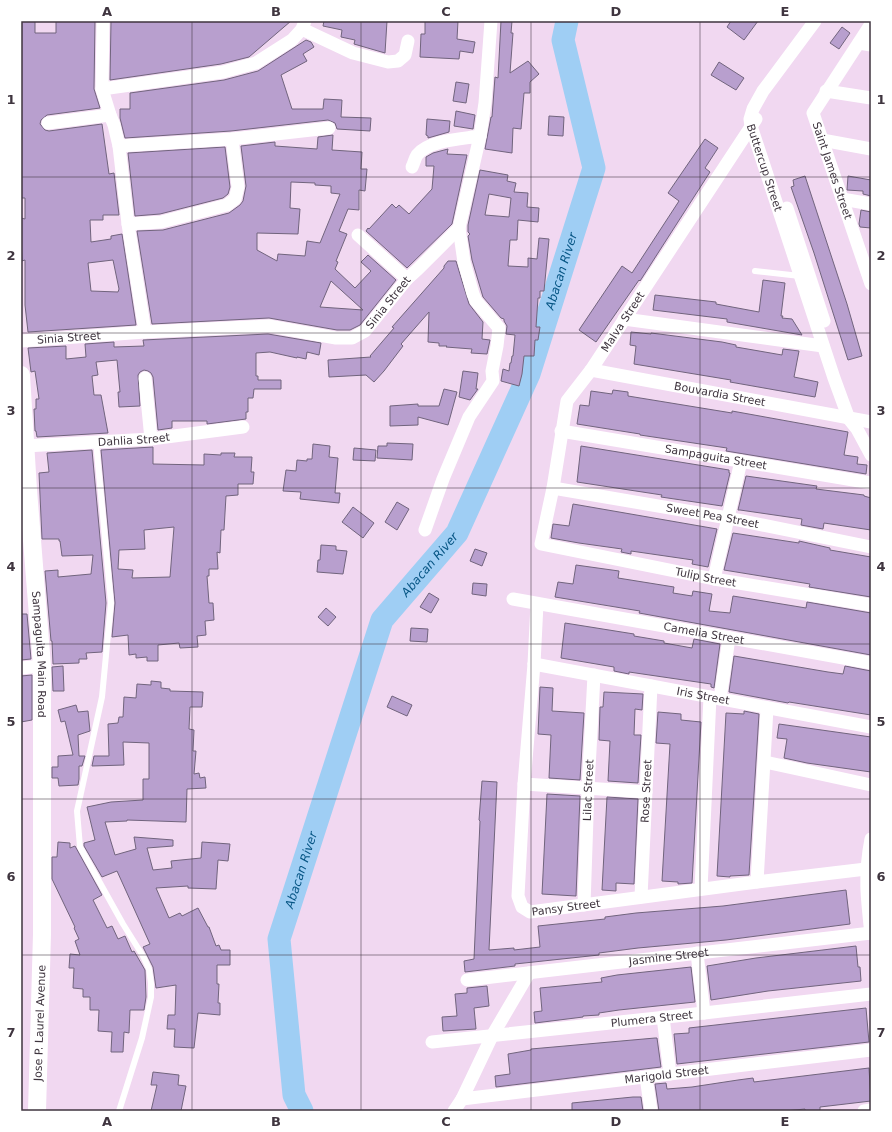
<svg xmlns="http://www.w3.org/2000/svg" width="892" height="1132" font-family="'DejaVu Sans',sans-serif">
  <rect width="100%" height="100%" fill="#f1d8f1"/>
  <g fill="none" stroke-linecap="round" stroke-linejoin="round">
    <!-- river -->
    <path stroke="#9fcef4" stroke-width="23" id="s1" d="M302,1111L294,1095L279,939L382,620L457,533L529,374L594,168L563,40L567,21"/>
  </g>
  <!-- building -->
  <g fill="#b89fce" stroke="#71647d" fill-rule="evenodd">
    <path d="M21,21H35V33H56V21H95L94,89L100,108L47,115L41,120L40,124L45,130L49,131L102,124L109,174L114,173L119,215H103V220H90L91,242L111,239V236L122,234L136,325L28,332L25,305V260L22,261L21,243V218L25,219V198H21ZM113,260L119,289L118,292L91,291L88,263Z"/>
    <polygon points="111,21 291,21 249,57 221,64 110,80"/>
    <polygon points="324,21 387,21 385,53 354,44 355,40 341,37 342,30 323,26"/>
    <polygon points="425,21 458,21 457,39 475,42 473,53 460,51 459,59 420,57 421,34 425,34"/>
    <polygon points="501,21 512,21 511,33 513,33 510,73 528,61 539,74 530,82 530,93 524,93 521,129 513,128 512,153 485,149 491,117 492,117 495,77 498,78"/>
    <polygon points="731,21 758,21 744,40 727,27"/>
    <polygon points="842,27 850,33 839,49 830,43"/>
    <polygon points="306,40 311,42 314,47 303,54 307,61 281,75 292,109 323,109 324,99 342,100 341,117 371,118 370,131 337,129 335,123 328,120 231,131 125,138 120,118 120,109 130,109 130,93 224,80 258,71"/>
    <polygon points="719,62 744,78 736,90 711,75"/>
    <polygon points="456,82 469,84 466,103 453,101"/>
    <polygon points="456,111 475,115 473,129 454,126"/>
    <polygon points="549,116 564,117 563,136 548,135"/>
    <polygon points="427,119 450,121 449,132 428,138 428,136 426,135"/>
    <path d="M333,135L332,150L362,152L361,169H367L365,191L359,190V210L348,209L339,231L347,234L336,261L338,262L335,269L355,288L371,271L361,262L368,255L396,280L360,325L350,330H337L269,318L152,324L137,231L163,230L229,213L240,205L243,201L246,186L241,146L275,142V146L317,149L318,137ZM291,182L315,183V185L331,186V193L340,194L320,243L307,241L305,256L278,254L277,261L257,250V233L298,234L300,209L290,208ZM331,281L363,310L320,307Z"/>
    <polygon points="705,139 718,148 705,168 710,172 642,278 640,281 639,280 596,342 579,330 622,266 632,273 679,201 668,193"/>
    <polygon points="225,147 230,187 228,194 223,198 160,214 135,216 128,153"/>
    <polygon points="448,149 447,154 467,155 452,224 407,268 366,231 368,228 369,229 392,204 396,208 399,205 409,214 432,189 434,166 426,166 426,157 433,153"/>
    <path d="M480,170L508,175L507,181L516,183L514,192L528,193L527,207L539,208L538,222L518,220L517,240H510L508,266L528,267V258L537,259L539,238L549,239L544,291H540V298H538L536,327H540L538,340H535L534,356H524L522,374L519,386L501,381L503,369L509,371L510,363H511L512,356H513L515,335L506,334L507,326L504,321V319L501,318L483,297L472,260L468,236L470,234L468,232V225ZM489,194L511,198L509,217L485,215Z"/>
    <polygon points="805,176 847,304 862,356 848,360 814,253 791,187 794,186 793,180"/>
    <polygon points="848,176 871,180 871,196 863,194 863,191 847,190"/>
    <polygon points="861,210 871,212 871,228 860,227 859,224"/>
    <polygon points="448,261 456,261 469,304 483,322 482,339 490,340 487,354 471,353 472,349 446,347 447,346 439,346 439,343 428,342 429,312 401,344 403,346 384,371 374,382 366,375 329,377 328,360 371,357 370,356 394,328 392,327 444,268 444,266"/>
    <polygon points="763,280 785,283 781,316 783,316 782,318 792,319 802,335 727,322 727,319 653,310 655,295 716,302 716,304 759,312"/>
    <polygon points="631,332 651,334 651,333 722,342 736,345 736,347 782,355 783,349 799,351 794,377 818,382 815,397 730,382 731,380 634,364 636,346 630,345"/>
    <polygon points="268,334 321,343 319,355 307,352 306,359 297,357 297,358 270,352 256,353 256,376 258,376 258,380 281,380 281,389 254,389 253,398 248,398 248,412 246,412 246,419 207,424 207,421 172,421 172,428 158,430 153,377 151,373 148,371 144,370 140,372 138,375 140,406 119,407 118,392 120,392 117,360 96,362 98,375 92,376 94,395 101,395 108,433 37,437 36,431 35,431 34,409 36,409 36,399 39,399 35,371 31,372 28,348 66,346 66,359 86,357 85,344 114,342 114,347 144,346 143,340"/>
    <polygon points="463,371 478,373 476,389 478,389 470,400 459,397"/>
    <polygon points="444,389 457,392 448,425 418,417 418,425 390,426 390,406 418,404 418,406 439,406"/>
    <polygon points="613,390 628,392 628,396 732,413 732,411 848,432 844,455 858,457 857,464 867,465 866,474 726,451 727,448 640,435 640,434 577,424 580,405 589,406 591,391 612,394"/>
    <polygon points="387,443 413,444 412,460 377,458 378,446 387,446"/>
    <polygon points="313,444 330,446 329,457 338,458 335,493 340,493 339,503 300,499 301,492 283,491 286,470 296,471 297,460 307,461 307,459 312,459"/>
    <polygon points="581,446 729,470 729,473 730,473 722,506 661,497 662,495 577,482"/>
    <path d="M153,447V464L204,465V454L221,455V453H235L234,457H252L251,472H254L253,484H238V495L226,496L224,530H221L220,553L217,552L218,569H209V576H207L209,603H213L214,620L205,621L206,635L197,636L198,647L180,648L179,643L158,645V661H147V657L136,658V654L129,655L128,635L112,637L115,603L101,450ZM174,527L170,577L132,578L133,570L118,569L119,550L145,549L144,530Z"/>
    <polygon points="354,448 376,450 375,461 353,460"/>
    <polygon points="92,450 106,603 102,652 86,653 87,659 79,659 79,663 53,664 52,641 51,641 45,571 58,570 58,577 91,574 93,555 62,556 60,541 59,541 59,539 42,539 39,473 49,472 47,453"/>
    <polygon points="746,476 817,486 816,489 864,495 864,496 871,498 871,530 824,523 823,529 801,525 802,519 740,510 738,510"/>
    <polygon points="397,502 409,509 397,530 385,522"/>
    <polygon points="573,504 717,529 708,567 692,564 693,560 631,551 631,554 621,552 622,549 579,543 551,538 553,524 569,526"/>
    <polygon points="353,507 374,523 363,538 342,522"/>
    <polygon points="733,533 799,543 799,541 830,548 830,550 871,557 871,597 809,587 810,584 724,570"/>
    <polygon points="321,545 336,546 336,550 347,551 343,574 317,572 318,560 320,560"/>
    <polygon points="475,549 487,553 482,566 470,561"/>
    <polygon points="576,565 619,571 618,578 674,587 673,593 692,596 693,591 712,594 709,611 730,613 733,596 806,608 807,602 871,613 871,655 639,613 640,611 555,597 558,582 573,584"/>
    <polygon points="473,583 487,584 486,596 472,594"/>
    <polygon points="429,593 439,599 431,613 420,607"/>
    <polygon points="326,608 336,617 328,626 318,617"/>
    <polygon points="21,614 27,614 31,659 21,660"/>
    <polygon points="565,623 634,634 634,636 664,641 664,643 692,648 694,639 720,644 714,688 711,687 711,684 629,672 629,674 614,671 614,667 561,658"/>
    <polygon points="411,628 428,629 427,642 410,641"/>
    <polygon points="734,656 828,672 843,674 845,666 871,671 871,715 789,702 788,703 729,692"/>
    <polygon points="63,666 64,691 53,691 52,667"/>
    <polygon points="32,675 32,720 21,722 21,676"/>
    <polygon points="151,681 161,682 161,688 170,689 170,691 203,692 202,707 190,707 189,729 194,730 193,751 196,751 194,774 199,773 200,778 205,777 206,788 187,789 186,822 127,820 127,821 105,822 115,855 136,849 134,837 173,840 173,846 147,848 153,870 172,868 171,861 201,858 202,842 230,844 228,861 218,860 216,889 188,888 188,886 156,888 169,918 180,913 182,916 198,908 208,927 209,927 216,946 219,945 221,950 230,950 230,965 217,965 217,984 219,984 218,1003 220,1003 220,1015 198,1013 194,1048 174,1047 175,1029 167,1029 168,1015 175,1015 176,985 156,988 153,967 143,947 150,944 117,871 102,877 84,846 84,843 95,840 87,807 111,802 143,800 143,779 149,779 149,743 123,742 124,765 92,766 94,756 109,756 108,724 118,723 119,717 123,717 124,697 136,698 137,684 151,685"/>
    <polygon points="540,687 553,688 552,711 584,713 580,780 549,778 551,735 538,734"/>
    <polygon points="604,692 643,694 642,710 635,709 634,735 641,735 638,783 608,781 610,741 599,740 600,707 603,707"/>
    <polygon points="392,696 412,705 407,716 387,707"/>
    <polygon points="76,705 78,712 88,711 90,731 78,735 79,756 85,756 82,766 79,766 79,779 78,785 59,786 58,778 52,778 52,767 58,767 58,756 73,755 65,721 61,722 58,710"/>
    <polygon points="744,711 759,714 749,875 730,876 730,877 717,876 726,713 744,714"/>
    <polygon points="658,712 681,714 681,720 701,722 692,883 678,884 678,882 662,881 670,744 656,743"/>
    <polygon points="779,724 871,737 871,772 807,763 784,758 787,739 777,738"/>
    <polygon points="482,781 497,782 489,950 514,948 514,950 540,947 538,926 605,919 605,917 636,913 723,906 846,890 850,924 726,940 638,948 599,953 599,955 515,964 515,966 465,972 464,961 474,959 480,821 479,820"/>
    <polygon points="547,794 580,796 576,896 542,894"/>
    <polygon points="607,797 638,799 634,884 616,883 616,891 602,890"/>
    <polygon points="58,842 70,843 70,848 75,846 102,895 93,900 107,928 112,926 118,939 125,936 132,952 134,951 145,970 146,997 144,1010 130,1010 129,1033 124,1032 123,1052 111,1052 112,1032 98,1031 99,1010 90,1010 90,997 83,997 83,989 73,988 74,968 69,968 70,954 80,955 75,941 79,939 74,928 75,927 52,879 52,857 57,857"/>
    <polygon points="856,946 858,967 860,967 861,981 768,991 711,1000 707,966 756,958"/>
    <polygon points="691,967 695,1002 619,1010 599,1013 599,1015 583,1016 583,1017 535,1023 534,1012 542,1011 540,988 602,982 601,978 617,975"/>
    <polygon points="487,986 489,1006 474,1008 476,1029 443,1031 442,1017 457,1016 455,994 467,993 467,988"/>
    <polygon points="866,1008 869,1042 677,1064 674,1034 689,1033 689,1028"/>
    <polygon points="655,1038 657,1038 661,1067 496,1087 495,1076 510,1074 508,1054 531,1050 531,1049"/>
    <polygon points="869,1068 871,1101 820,1107 820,1111 805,1111 805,1109 785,1111 659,1111 655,1084 666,1083 667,1089 692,1087 738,1080 753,1078 754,1082"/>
    <polygon points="153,1072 179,1075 178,1085 186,1086 181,1111 151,1111 157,1085 151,1085"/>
    <polygon points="633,1097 641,1097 643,1111 572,1111 572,1103"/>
  </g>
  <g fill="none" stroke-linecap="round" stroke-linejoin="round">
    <!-- lane -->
    <g stroke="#fff" stroke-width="6">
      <polyline points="755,271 800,276"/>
      <polyline points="96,442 111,603 102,697 77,811 80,847 123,924 143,956 149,969 151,983 151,997 142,1038 119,1111"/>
    </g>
    <!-- street -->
    <g stroke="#fff" stroke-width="13">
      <polyline points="103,21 102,89 110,115 114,125 119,146 128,224 145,332"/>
      <path id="s2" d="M815,21L763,91L753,109L750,119L751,126L834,378L849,419L857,429L871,455"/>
      <path id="s3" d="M871,24L813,113L871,284"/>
      <polyline points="302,29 353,53 388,62 398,61 405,55 408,41"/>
      <polyline points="859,43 871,45"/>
      <polyline points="102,89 223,72 256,63 292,40 302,29 305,21"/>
      <polyline points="826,91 871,98"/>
      <path id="s4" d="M756,119L591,370L567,401L553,488L541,544L714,579L871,605"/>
      <polyline points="48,123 110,115"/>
      <polyline points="822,140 871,149"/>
      <polyline points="119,146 232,139 329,128"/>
      <path d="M412,167C414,163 415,158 417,155C429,140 462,139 480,136"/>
      <polyline points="842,199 871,204"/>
      <polyline points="787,208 824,321"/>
      <polyline points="128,224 161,222 227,205 235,199 238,187 232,139"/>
      <polyline points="358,235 407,279"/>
      <polyline points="624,319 823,346"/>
      <path id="s5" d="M21,341L145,332L269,326L336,338H352L365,331L407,279L418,269L459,228L480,136L485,103L491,21"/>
      <path id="s6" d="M591,370L871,422"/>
      <polyline points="145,378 151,439"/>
      <path id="s7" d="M561,431L871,483"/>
      <path id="s8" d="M25,446L151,439L243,427"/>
      <path id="s9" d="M553,488L728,518L871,547"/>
      <polyline points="425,530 443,479 469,417 493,381 492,371 497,346 499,328 476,301 473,294 464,262 459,228"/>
      <polyline points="714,579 741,461"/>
      <path id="s10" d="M513,599L871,663"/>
      <path id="s11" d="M537,604L534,664L524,784L518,896L522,907L530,912L757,882L866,869L871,870"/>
      <path id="s12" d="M534,664L871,727"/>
      <polyline points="21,668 42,666"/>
      <polyline points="720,699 729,638"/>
      <polyline points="765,762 871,785"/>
      <polyline points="524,784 646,792"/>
      <path d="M871,839C864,874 867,899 871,934"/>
      <polyline points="757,882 767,708"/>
      <polyline points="701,889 710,697"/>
      <path id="s13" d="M641,897L651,686"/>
      <path id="s14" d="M584,905L588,788L594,675"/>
      <polyline points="697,953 704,1013"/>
      <path id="s15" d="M467,980L871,933"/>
      <polyline points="663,1017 670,1074"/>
      <path id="s16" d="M432,1042L704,1013L871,994"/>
      <polyline points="646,1077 651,1111"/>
      <path id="s17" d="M462,1099L871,1050"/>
      <polyline points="454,1111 462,1099 492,1036 529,973"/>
      <polyline points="864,1111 871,1110"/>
    </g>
    <!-- secondary -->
    <path stroke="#fff" stroke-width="18" id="s18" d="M21,375L28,490L42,666V934L37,1111"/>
  </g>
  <!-- grid -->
  <path fill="none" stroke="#3f353f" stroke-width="1" stroke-opacity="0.55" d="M192,21V1111M361,21V1111M531,21V1111M700,21V1111M21,177H871M21,333H871M21,488H871M21,644H871M21,799H871M21,955H871"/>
  <g text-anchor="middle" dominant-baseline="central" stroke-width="3" stroke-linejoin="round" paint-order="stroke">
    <!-- street labels -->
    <g font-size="11" fill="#3f353f" stroke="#fff">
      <text stroke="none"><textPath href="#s2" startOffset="169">Buttercup Street</textPath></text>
      <text stroke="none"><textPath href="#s3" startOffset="167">Saint James Street</textPath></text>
      <text stroke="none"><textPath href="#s5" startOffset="384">Sinia Street</textPath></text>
      <text transform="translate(623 322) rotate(-57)">Malva Street</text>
      <text stroke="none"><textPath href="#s5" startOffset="48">Sinia Street</textPath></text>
      <text stroke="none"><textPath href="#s6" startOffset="131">Bouvardia Street</textPath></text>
      <text stroke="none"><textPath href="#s8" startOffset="109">Dahlia Street</textPath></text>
      <text stroke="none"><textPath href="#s7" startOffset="157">Sampaguita Street</textPath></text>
      <text stroke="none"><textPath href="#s9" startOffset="162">Sweet Pea Street</textPath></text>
      <text stroke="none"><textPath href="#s4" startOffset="653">Tulip Street</textPath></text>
      <text stroke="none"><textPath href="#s10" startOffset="194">Camelia Street</textPath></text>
      <text stroke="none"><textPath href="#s18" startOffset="280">Sampaguita Main Road</textPath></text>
      <text stroke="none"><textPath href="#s12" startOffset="172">Iris Street</textPath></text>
      <text stroke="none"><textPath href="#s14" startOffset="115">Lilac Street</textPath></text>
      <text stroke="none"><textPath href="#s13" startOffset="106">Rose Street</textPath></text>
      <text stroke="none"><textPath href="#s11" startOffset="350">Pansy Street</textPath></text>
      <text stroke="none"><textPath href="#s15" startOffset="203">Jasmine Street</textPath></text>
      <text stroke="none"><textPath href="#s16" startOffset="221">Plumera Street</textPath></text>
      <text transform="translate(40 1023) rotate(-88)">Jose P. Laurel Avenue</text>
      <text stroke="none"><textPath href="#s17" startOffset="206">Marigold Street</textPath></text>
    </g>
    <!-- water labels -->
    <g font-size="12" font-style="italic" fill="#065584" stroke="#fff">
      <text stroke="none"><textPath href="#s1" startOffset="907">Abacan River</textPath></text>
      <text stroke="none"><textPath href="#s1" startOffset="583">Abacan River</textPath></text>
      <text stroke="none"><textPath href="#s1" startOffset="247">Abacan River</textPath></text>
    </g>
  </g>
  <!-- border -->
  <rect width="892" height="1132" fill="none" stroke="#ffffff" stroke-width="44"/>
  <rect x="22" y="22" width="848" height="1088" fill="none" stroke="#3f353f" stroke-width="1.5"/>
  <g font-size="13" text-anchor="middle" font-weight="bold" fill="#3f353f">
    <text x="107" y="16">A</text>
    <text x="276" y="16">B</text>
    <text x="446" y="16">C</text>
    <text x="616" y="16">D</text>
    <text x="785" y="16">E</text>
    <text x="11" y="104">1</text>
    <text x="881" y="104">1</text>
    <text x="11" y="260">2</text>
    <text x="881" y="260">2</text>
    <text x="11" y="415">3</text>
    <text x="881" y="415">3</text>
    <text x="11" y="571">4</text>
    <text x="881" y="571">4</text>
    <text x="11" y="726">5</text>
    <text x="881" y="726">5</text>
    <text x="11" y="881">6</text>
    <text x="881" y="881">6</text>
    <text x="11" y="1037">7</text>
    <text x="881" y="1037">7</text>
    <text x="107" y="1126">A</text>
    <text x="276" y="1126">B</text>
    <text x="446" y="1126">C</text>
    <text x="616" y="1126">D</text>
    <text x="785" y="1126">E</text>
  </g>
</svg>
